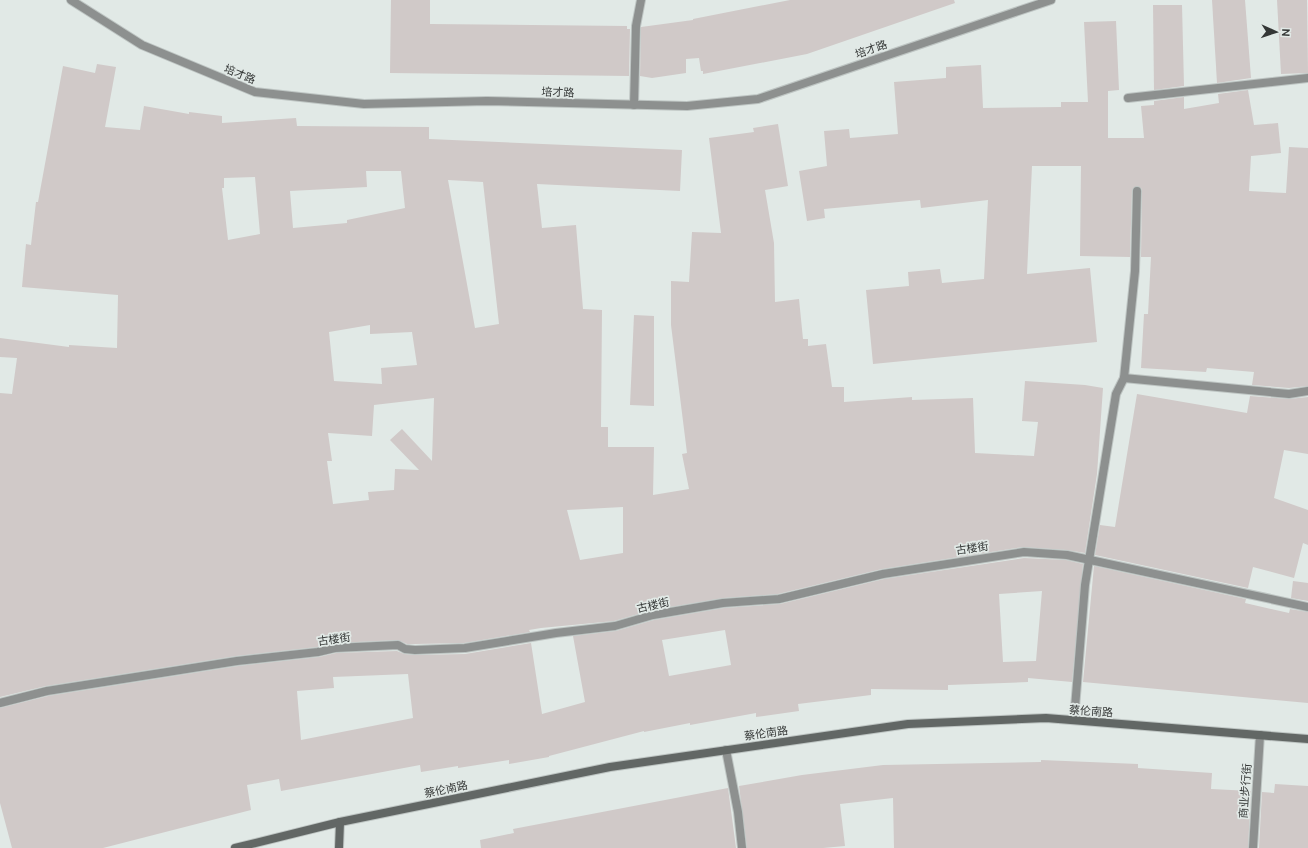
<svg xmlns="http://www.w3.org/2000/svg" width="1308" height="848" font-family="Ubuntu,'Noto Sans SC',sans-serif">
  <rect width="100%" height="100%" fill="#e1e9e6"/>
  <!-- building -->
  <g fill="#d0c9c8" fill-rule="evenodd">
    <polygon points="391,0 430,0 430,24 627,26 627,29 630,29 629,76 390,73"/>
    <polygon points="790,0 954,0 955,3 807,54 703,74 703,71 701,71 699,58 686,59 686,73 652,78 640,76 641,27 693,20 693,19"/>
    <polygon points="1212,0 1245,0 1251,78 1217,83"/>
    <polygon points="1277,0 1307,0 1308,73 1281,74"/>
    <polygon points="1153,5 1182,5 1184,86 1154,90"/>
    <polygon points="1116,21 1119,90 1108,91 1108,138 1144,138 1141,106 1154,105 1154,101 1184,97 1184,109 1219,103 1218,94 1248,90 1254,125 1278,123 1281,153 1251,156 1249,191 1286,193 1289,147 1308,148 1308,386 1289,388 1252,385 1254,372 1207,368 1206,372 1141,368 1144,314 1148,314 1151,257 1141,257 1142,189 1137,186 1132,190 1130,257 1080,256 1081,166 1032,166 1027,274 1090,268 1097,342 873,364 866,290 909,286 908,272 940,269 942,283 984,279 988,200 921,208 920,200 824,209 825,218 807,221 799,171 827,166 824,131 849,129 850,138 898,134 894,82 946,78 946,67 981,65 983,108 1061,107 1061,102 1088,102 1084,22"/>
    <path d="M97,64L116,67L105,127L140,130L144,106L189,114V112L222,116V123L296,118L297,126L429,127V139L682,150L680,191L537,184L542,228L576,225L583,309L602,310L601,427H608V447H654L653,495L689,489L682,454L687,453L671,325V281L689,282L692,232L721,233L709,138L754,132L753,128L778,124L788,186L765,190L774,243L775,302L799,299L803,339H808V346L826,344L832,387H844V402L912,397V400L973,398L975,453L1034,456L1038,422L1022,421L1025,381L1085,385L1103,388L1097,474L1085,553L1067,550L1023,547L882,569L778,594L723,598L652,610L614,621L541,628L529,630L530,632L464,643L415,644H407L398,640L335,643L317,647L236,656L46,686L0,697V393L12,394L17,358L0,357V338L69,347V345L117,348L118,295L22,287L26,244L31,245L36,202H38L63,66L95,73ZM366,171H401L405,208L347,220V223L293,228L290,191L367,187ZM255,177L260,234L228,240L222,188H224V178ZM448,180L483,182L499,324L475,328ZM370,325V334L412,332L417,365L381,368L382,384L334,381L329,332ZM434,398L432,461L402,429L390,440L419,470L395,469L394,490L368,492L369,500L333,504L327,461H332L328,433L372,436L374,405ZM623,507V553L580,560L567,510Z"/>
    <polygon points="634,315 654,316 654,406 630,405"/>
    <polygon points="1137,394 1247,413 1250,396 1289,399 1308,397 1308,454 1284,450 1274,498 1308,510 1308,545 1303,543 1294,578 1253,567 1248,588 1095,555 1100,525 1115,527"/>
    <path d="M1024,558L1066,560L1083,564L1072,682L1028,678V682L948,685V690L871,689V695L798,704L799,711L756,717V713L690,725V723L644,732V731L549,756V757L509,764V760L458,768V766L421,772L420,765L281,791L279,779L247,785L251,810L103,848H12L0,803V708L48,696L238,666L319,657L336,653L397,651L404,654L415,655L465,654L531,643L542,714L585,702L573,636L616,631L654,620L724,608L780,604L884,579ZM1042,591L1036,661L1003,662L999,594ZM725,630L731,665L669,676L662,640ZM408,674L413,718L301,740L297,691L334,688L333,677Z"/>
    <polygon points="1094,566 1246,599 1245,603 1289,613 1290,609 1308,612 1308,703 1083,682"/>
    <polygon points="1293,581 1308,583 1308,601 1291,598"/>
    <polygon points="1041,760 1138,764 1138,768 1212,773 1211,789 1251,791 1248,848 894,848 893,798 840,804 845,846 823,848 747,848 739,786 802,775 883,765 1041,762"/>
    <polygon points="1275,784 1308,786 1308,848 1259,848 1262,792 1274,793"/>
    <polygon points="728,788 736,848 481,848 480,840 514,833 513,829"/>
  </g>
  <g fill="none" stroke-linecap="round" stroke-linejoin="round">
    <defs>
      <g id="service">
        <polyline points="1128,98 1308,78"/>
        <polyline points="1124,378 1289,394 1308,391"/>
        <polyline points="0,703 47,691 237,661 318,652 335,648 398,645 405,649 415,650 465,648 556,633 615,626 653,615 723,603 779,599 883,574 1024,552 1067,555 1308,607"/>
        <polyline points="1074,720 1085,585 1116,394 1124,378 1135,271 1137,191"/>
        <polyline points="726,750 738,812 742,848"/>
      </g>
      <polyline id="pedestrian" points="1253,848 1260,735"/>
      <polyline id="minor" points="634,105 636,26 641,0"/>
      <polyline id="tertiary" points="71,0 142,45 255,92 364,104 487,101 687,106 758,99 1051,0"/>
      <g id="secondary">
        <polyline points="235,848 340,822 610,767 908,724 1046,718 1308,739"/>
        <polyline points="339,848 340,822"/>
      </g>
    </defs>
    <!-- service casing -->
    <use href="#service" stroke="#bec5c3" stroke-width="10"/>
    <!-- pedestrian casing -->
    <use href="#pedestrian" stroke="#bec5c3" stroke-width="10"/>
    <!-- minor casing -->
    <use href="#minor" stroke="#bec5c3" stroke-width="10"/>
    <!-- tertiary casing -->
    <use href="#tertiary" stroke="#bec5c3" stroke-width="10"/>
    <!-- secondary casing -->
    <use href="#secondary" stroke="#bec5c3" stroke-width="10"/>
    <!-- service -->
    <use href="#service" stroke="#8d908f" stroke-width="8"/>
    <!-- pedestrian -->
    <use href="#pedestrian" stroke="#8d908f" stroke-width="8"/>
    <!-- minor -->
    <use href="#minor" stroke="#8d908f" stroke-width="8"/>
    <!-- tertiary -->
    <use href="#tertiary" stroke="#8d908f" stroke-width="8"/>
    <!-- secondary -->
    <use href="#secondary" stroke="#626765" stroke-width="8"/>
  </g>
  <g text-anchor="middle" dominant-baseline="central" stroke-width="3.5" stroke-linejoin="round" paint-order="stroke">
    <!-- street labels -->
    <g font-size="11" fill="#343736" stroke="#e1e9e6">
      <text transform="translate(871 49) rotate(-19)">培才路</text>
      <text transform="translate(240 74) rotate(22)">培才路</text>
      <text transform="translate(558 92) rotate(2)">培才路</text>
      <text transform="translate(972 548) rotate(-8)">古楼街</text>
      <text transform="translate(653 605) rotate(-13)">古楼街</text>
      <text transform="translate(334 639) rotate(-8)">古楼街</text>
      <text transform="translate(1091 711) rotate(4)">蔡伦南路</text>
      <text transform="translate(766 733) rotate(-8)">蔡伦南路</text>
      <text transform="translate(446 789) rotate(-12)">蔡伦南路</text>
      <text transform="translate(1245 791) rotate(-86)">商业步行街</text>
    </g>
  </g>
  <!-- north arrow -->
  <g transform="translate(1276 32) rotate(93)" stroke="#e1e9e6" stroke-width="3" paint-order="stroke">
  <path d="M0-3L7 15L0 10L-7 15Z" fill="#343736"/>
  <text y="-6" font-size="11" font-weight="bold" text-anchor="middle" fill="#343736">N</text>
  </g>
</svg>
